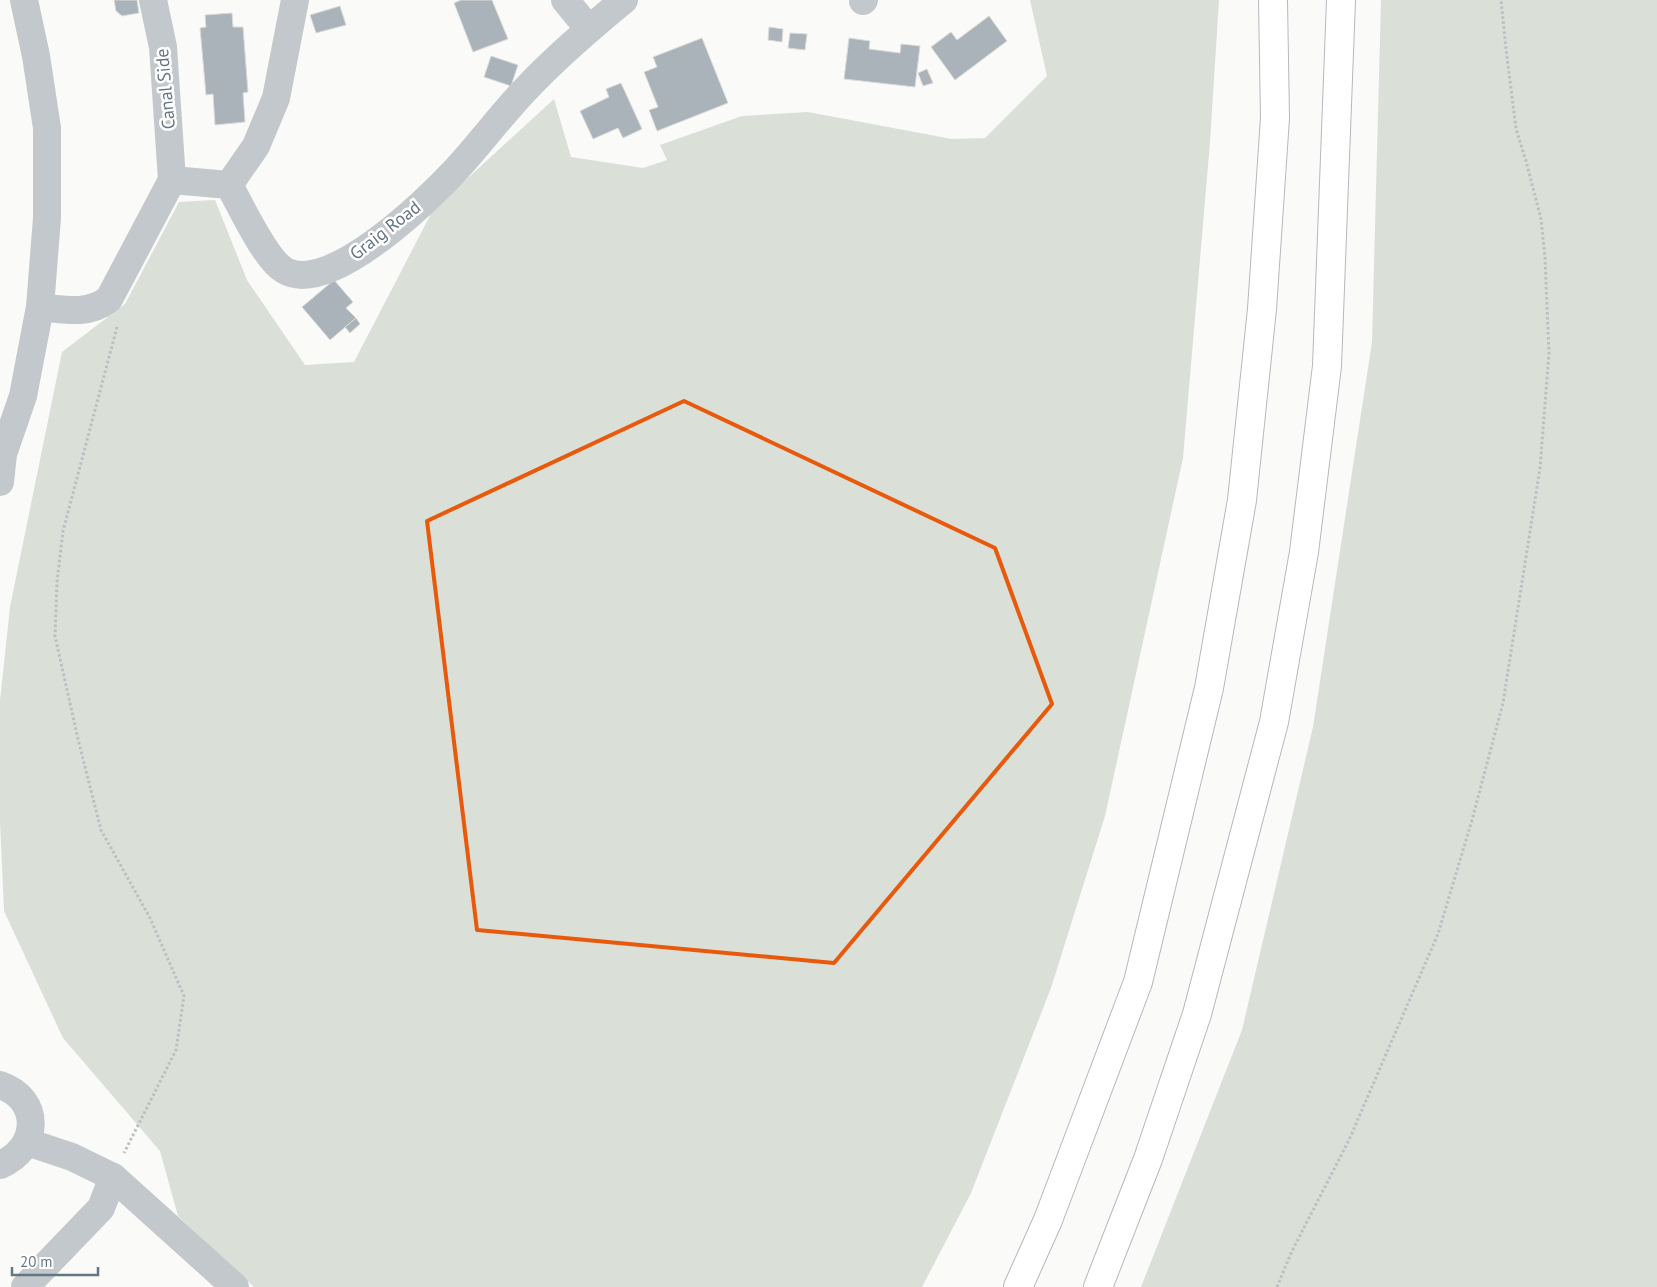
<svg xmlns="http://www.w3.org/2000/svg" width="1657" height="1287" font-family="'PT Sans',sans-serif">
  <rect width="100%" height="100%" fill="#fafaf8"/>
  <!-- green -->
  <g fill="#dadfd7">
    <polygon points="1030,0 1219,0 1210,142 1183,458 1105,816 1051,988 971,1193 922,1287 254,1287 178,1216 160,1151 63,1038 4,911 0,821 0,701 10,607 62,352 125,304 179,202 215,200 247,280 305,365 354,362 433,210 554,99 571,157 643,168 667,160 660,145 742,116 808,112 952,139 985,138 1047,76"/>
    <polygon points="1381,0 1657,0 1657,1287 1141,1287 1242,1030 1313,727 1372,342"/>
  </g>
  <!-- building -->
  <g fill="#aab3b9" stroke="#dcdcda">
    <polygon points="114,0 137,0 139,13 122,16 116,11"/>
    <polygon points="461,0 492,0 508,39 473,52 454,3"/>
    <polygon points="340,6 346,25 316,33 310,15"/>
    <polygon points="232,13 233,27 243,27 248,92 243,93 245,122 215,125 213,94 206,95 200,28 206,27 205,15"/>
    <polygon points="989,16 1007,41 955,80 931,47 951,32 957,40"/>
    <polygon points="769,27 783,29 782,42 768,40"/>
    <polygon points="790,33 807,34 805,50 788,48"/>
    <polygon points="702,38 728,103 657,131 649,110 658,107 644,72 657,67 653,57"/>
    <polygon points="849,38 870,41 869,49 900,53 901,44 920,46 915,87 844,79"/>
    <polygon points="491,56 518,65 511,86 484,77"/>
    <polygon points="927,69 933,83 923,86 918,73"/>
    <polygon points="621,83 642,129 623,138 618,128 593,139 580,111 609,97 606,89"/>
    <polygon points="334,280 353,302 346,308 356,318 330,340 302,307"/>
    <polygon points="356,318 360,324 350,333 345,327"/>
  </g>
  <g fill="none" stroke-linecap="round" stroke-linejoin="round">
    <defs>
      <g id="highway">
        <polyline points="1018,1287 1048,1220 1138,982 1209,688 1242,500 1262,309 1275,118 1273,0"/>
        <polyline points="1098,1287 1148,1159 1197,1014 1274,722 1304,552 1327,366 1341,0"/>
      </g>
    </defs>
    <!-- highway casing -->
    <use href="#highway" stroke="#b4b9bd" stroke-width="30"/>
    <!-- path -->
    <g stroke="#bbbfc2" stroke-width="3" stroke-dasharray="2.5 2.5" stroke-linecap="butt">
      <polyline points="117,327 63,531 57,582 55,636 78,739 101,830 150,918 184,996 176,1050 124,1153"/>
      <polyline points="1277,1287 1292,1251 1349,1140 1438,934 1472,820 1503,703 1540,468 1549,353 1545,258 1541,219 1526,161 1516,129 1506,49 1501,0"/>
    </g>
    <!-- street -->
    <g stroke="#c3c8cc" stroke-width="28">
      <polyline points="153,0 163,47 172,180"/>
      <polyline points="565,0 589,29"/>
      <polyline points="863,1 864,0"/>
      <path d="M172,180L229,185C241,206 265,259 284,270C327,297 422,205 451,175C477,148 499,117 526,89C556,57 590,28 624,0"/>
      <polyline points="229,185 256,146 276,98 295,0"/>
      <path d="M40,307C65,310 89,315 109,299L172,180"/>
      <polyline points="0,482 3,454 23,396 40,307 47,218 47,128 36,56 24,0"/>
      <path d="M0,1085C42,1099 40,1148 0,1165"/>
      <polyline points="27,1142 72,1157 113,1177 235,1287"/>
      <polyline points="25,1287 101,1208 113,1177"/>
    </g>
    <!-- highway -->
    <use href="#highway" stroke="#fff" stroke-width="28"/>
  </g>
  <!-- marked area -->
  <path fill="none" stroke="#e8590c" stroke-width="4" stroke-linejoin="round" d="M684,401L995,548L1052,704L834,963L477,930L427,521Z"/>
  <g text-anchor="middle" dominant-baseline="central" stroke-width="5" stroke-linejoin="round" paint-order="stroke">
    <!-- street labels -->
    <g font-size="18" fill="#657683" stroke="#fff">
      <text transform="translate(165 89) rotate(-95)">Canal Side</text>
      <text transform="translate(385 230) rotate(-38)">Graig Road</text>
    </g>
  </g>
  <!-- scale -->
  <path d="M12 1267v8h86v-8" fill="none" stroke="#657683" stroke-width="2.5"/>
  <text x="20" y="1267" font-size="15" fill="#657683" stroke="#ffffff" stroke-width="4" paint-order="stroke">20 m</text>
</svg>
